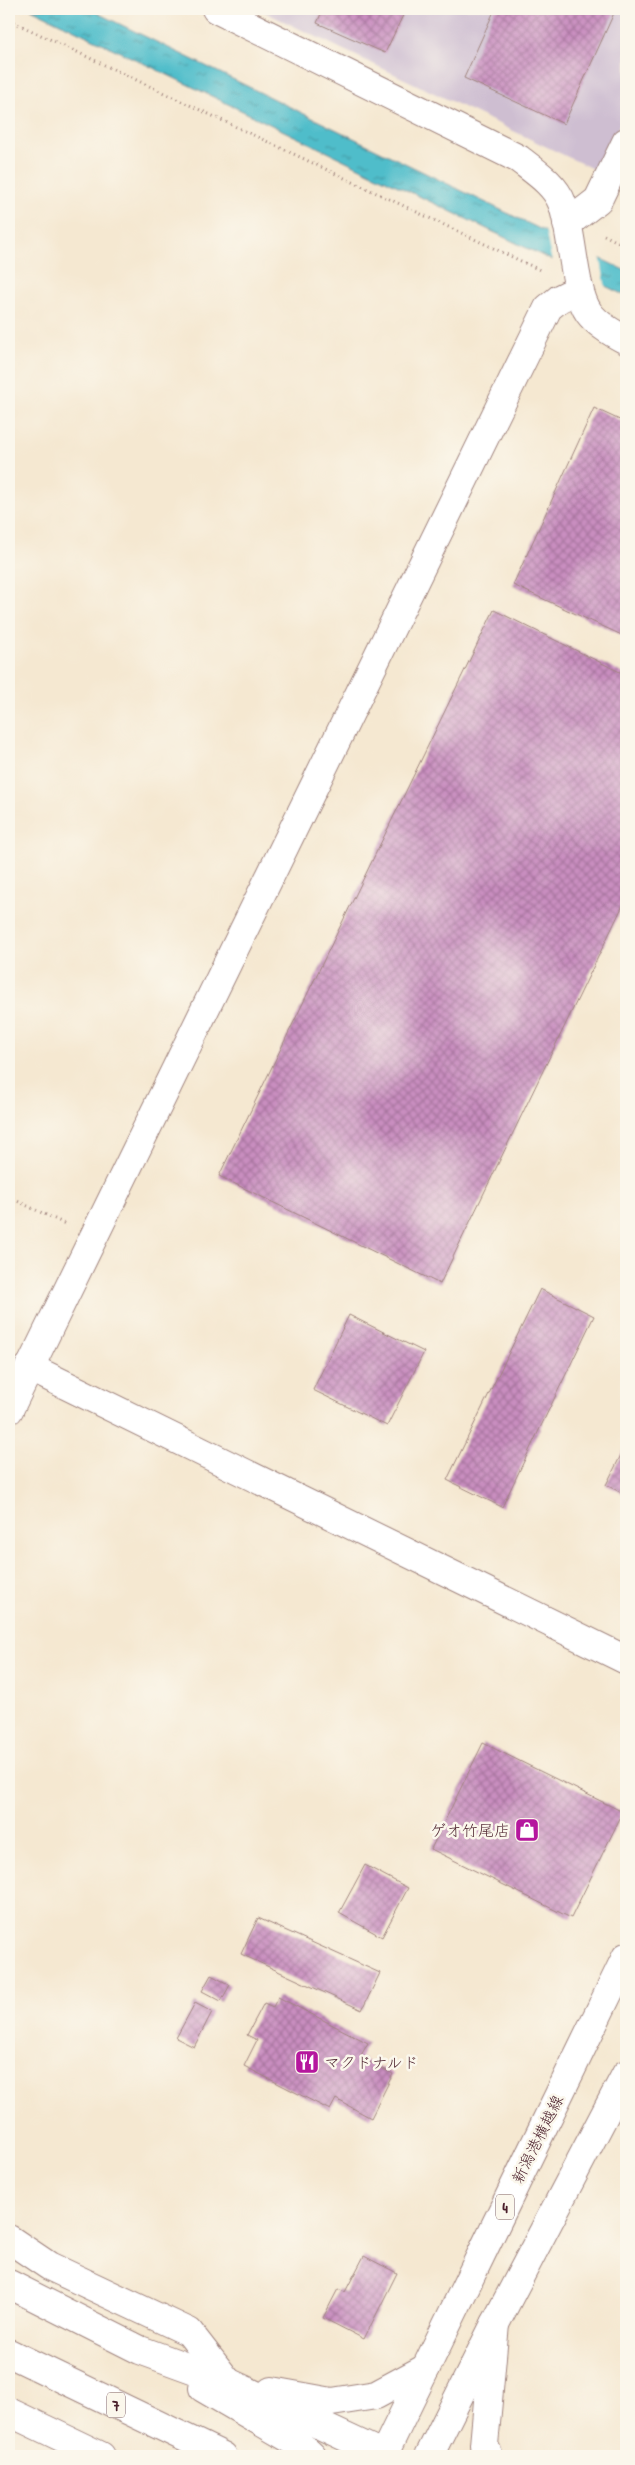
<svg xmlns="http://www.w3.org/2000/svg" width="635" height="2465" font-family="'Patrick Hand','Klee One',sans-serif">
  <defs>
    <pattern id="water-ripples" width="26" height="14" patternUnits="userSpaceOnUse" patternTransform="scale(1.25)"><rect width="26" height="14" fill="#50bdca"/><path d="M2 4q2-2 4 0t4 0M15 11q2-2 4 0t4 0" fill="none" stroke="#4499a4"/></pattern>
    <pattern id="building-cross-hatch" width="8" height="8" patternUnits="userSpaceOnUse" patternTransform="scale(1.25)"><rect width="8" height="8" fill="#c98ec0"/><path d="M0 0l8 8M0 8l8-8" fill="none" stroke="#a5739c"/></pattern>
  </defs>
  <rect width="100%" height="100%" fill="#fbf7ec"/>
  <filter id="ink" filterUnits="userSpaceOnUse"><feTurbulence type="fractalNoise" baseFrequency=".02" numOctaves="2"/><feDisplacementMap in="SourceGraphic" scale="10" xChannelSelector="R" yChannelSelector="G"/><feConvolveMatrix kernelMatrix="1 2 1 2 8 2 1 2 1" color-interpolation-filters="sRGB"/></filter>
  <filter id="wash" filterUnits="userSpaceOnUse"><feTurbulence type="fractalNoise" baseFrequency=".0096" numOctaves="4" result="noise"/><feDisplacementMap in="SourceGraphic" scale="20" xChannelSelector="R" yChannelSelector="G"/><feGaussianBlur stdDeviation="1.12" result="paint"/><feColorMatrix in="noise" values="0 0 0 0 0 0 0 0 0 0 0 0 0 0 0 0 0 1.4 0 .05"/><feComposite in="paint" operator="in"/></filter>
  <g filter="url(#wash)">
    <rect width="100%" height="100%" fill="#f5e8d1"/>
    <!-- railway -->
    <polygon fill="#cebed1" points="258,9 626,9 626,111 600,165 593,169"/>
    <!-- water -->
    <polygon fill="url(#water-ripples)" stroke="#4d6e7a" points="31,9 89,9 626,271 626,296"/>
    <!-- pier -->
    <polygon fill="#f5e8d1" points="545,229 600,255 606,289 552,262"/>
    <g id="blocks">
      <!-- building -->
      <g fill="url(#building-cross-hatch)">
        <polygon points="323,9 406,9 385,53 317,23"/>
        <polygon points="495,9 605,9 614,13 564,124 464,78"/>
        <polygon points="594,408 626,423 626,637 513,585"/>
        <polygon points="494,610 626,675 626,899 440,1284 219,1176"/>
        <polygon points="540,1289 594,1316 502,1507 447,1480"/>
        <polygon points="349,1315 424,1352 387,1426 313,1390"/>
        <polygon points="626,1445 626,1495 606,1485"/>
        <polygon points="483,1743 623,1812 571,1918 431,1849"/>
        <polygon points="365,1865 408,1888 382,1937 339,1913"/>
        <polygon points="258,1918 380,1973 362,2010 241,1954"/>
        <polygon points="211,1975 230,1985 221,2001 202,1991"/>
        <polygon points="278,1997 368,2043 360,2057 393,2074 371,2118 336,2099 330,2110 244,2066 257,2040 247,2035 264,2003 273,2007"/>
        <polygon points="195,2003 212,2012 194,2047 176,2038"/>
        <polygon points="364,2256 397,2273 364,2339 323,2318 338,2289 345,2292"/>
      </g>
    </g>
  </g>
  <g filter="url(#ink)">
    <use href="#blocks" fill-opacity="0" stroke="#a0847e" stroke-width="1"/>
    <g fill="none" stroke-linecap="round" stroke-linejoin="round">
      <defs>
        <g id="minor">
          <path d="M216,9L519,159C534,171 555,184 562,203C573,232 573,291 589,313C598,325 614,334 626,340"/>
          <polyline points="567,224 598,200 626,142"/>
          <polyline points="29,1367 626,1660"/>
          <polyline points="9,1410 548,308 559,299 579,289"/>
          <polyline points="9,2239 49,2266 189,2332 228,2382"/>
        </g>
        <g id="major">
          <polyline points="383,2456 626,1957"/>
          <polyline points="429,2456 495,2324 626,2074"/>
        </g>
        <g id="highway">
          <polyline points="9,2284 140,2350 228,2382 386,2456"/>
          <polyline points="9,2353 223,2456"/>
          <polyline points="203,2388 299,2444 312,2456"/>
          <polyline points="271,2391 332,2402 376,2395 426,2368"/>
          <polyline points="9,2412 101,2456"/>
          <polyline points="489,2456 484,2445 495,2324"/>
        </g>
      </defs>
      <!-- minor casing -->
      <use href="#minor" stroke="#a0847e" stroke-width="30"/>
      <!-- major casing -->
      <use href="#major" stroke="#a0847e" stroke-width="30"/>
      <!-- highway casing -->
      <use href="#highway" stroke="#a0847e" stroke-width="30"/>
      <!-- path -->
      <g stroke="#a0847e" stroke-width="3" stroke-dasharray="1 4" stroke-linecap="butt">
        <polyline points="9,20 542,271"/>
        <polyline points="604,235 626,246"/>
        <polyline points="9,1197 65,1224"/>
      </g>
      <!-- minor -->
      <use href="#minor" stroke="#fff" stroke-width="28"/>
      <!-- major -->
      <use href="#major" stroke="#fff" stroke-width="28"/>
      <!-- highway -->
      <use href="#highway" stroke="#fff" stroke-width="28"/>
    </g>
  </g>
  <!-- icons -->
  <defs>
    <symbol id="shop-square" viewBox="-11 -11 22 22"><rect x="-9" y="-9" width="18" height="18" rx="4" fill="#b5179e" stroke="#fbf7ec"/><path d="M-5-2.5h2.3a2.7 3.5 0 0 1 5.4 0H5L5.5 6h-11ZM-1.5-2.5h3a1.5 2.3 0 0 0-3 0Z" fill="#fff"/></symbol>
    <symbol id="restaurant-square" viewBox="-11 -11 22 22"><rect x="-9" y="-9" width="18" height="18" rx="4" fill="#b5179e" stroke="#fbf7ec"/><path d="M-5-6h1v4h1v-4h1v4h1v-4h1v5L-1.5 .5V6h-2V.5L-5-1ZM5-6V6H3V1.5H1.5Q1.5-4 5-6Z" fill="#fff"/></symbol>
  </defs>
  <g fill-rule="evenodd">
    <use href="#shop-square" x="513" y="1816" width="28" height="28"/>
    <use href="#restaurant-square" x="293" y="2048" width="28" height="28"/>
  </g>
  <g text-anchor="middle" dominant-baseline="central" stroke-width="5" stroke-linejoin="round" paint-order="stroke">
    <!-- shield labels -->
    <g fill="#fbf7ec" stroke="#7f6065" stroke-width="1">
      <rect x="496" y="2194.5" width="18" height="25" rx="4"/>
      <rect x="107" y="2392.5" width="18" height="25" rx="4"/>
    </g>
    <g font-size="15" font-weight="bold" fill="#4a1f2b">
      <text x="505" y="2207">4</text>
      <text x="116" y="2405">7</text>
    </g>
    <!-- poi labels -->
    <g font-size="16" fill="#4a1f2b" stroke="#fbf7ec" text-anchor="end">
      <text x="510" y="1830">ゲオ竹尾店</text>
      <text x="324" y="2062" text-anchor="start">マクドナルド</text>
    </g>
    <!-- street labels -->
    <g font-size="16" fill="#4a1f2b" stroke="#fbf7ec">
      <text transform="translate(537 2139) rotate(-64)">新潟港横越線</text>
    </g>
  </g>
  <!-- margin -->
  <rect width="635" height="2465" fill="none" stroke="#fbf7ec" stroke-width="30"/>
</svg>
